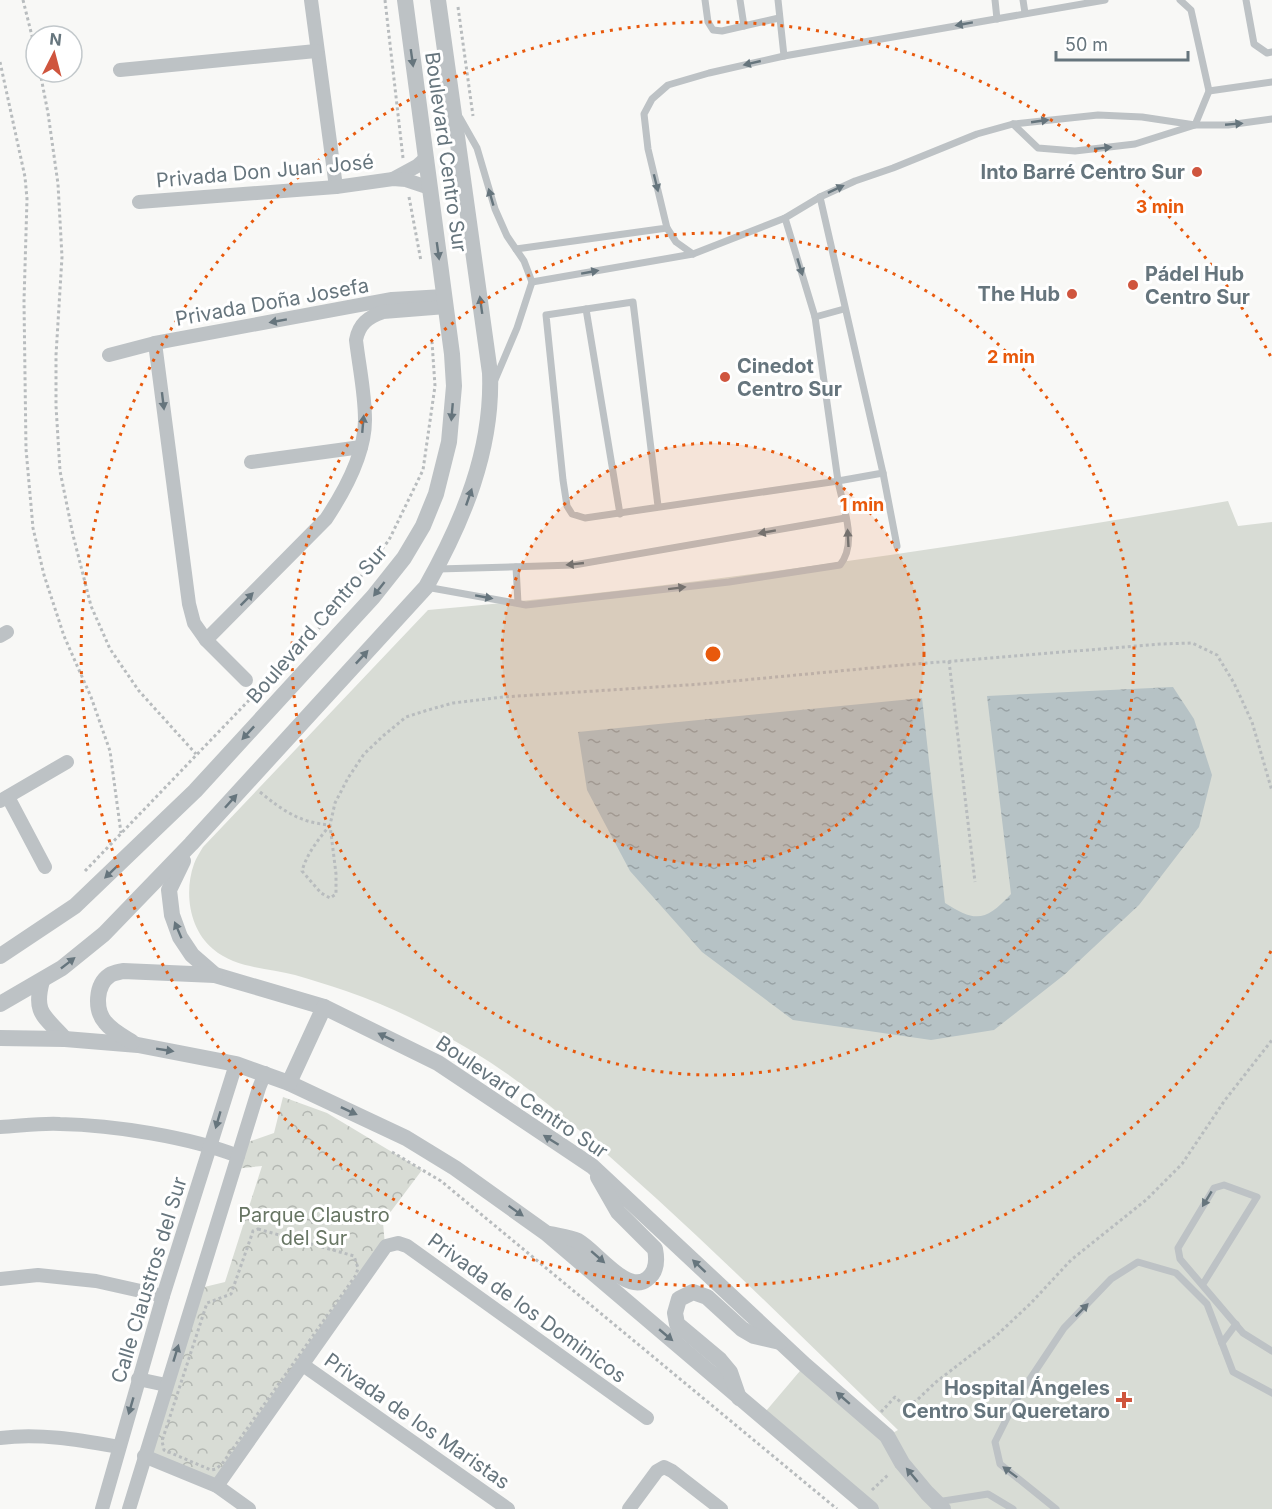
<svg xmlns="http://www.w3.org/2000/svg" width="1272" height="1509" font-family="Inter,sans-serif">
  <defs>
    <pattern id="forest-crowns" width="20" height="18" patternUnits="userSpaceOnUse" patternTransform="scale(1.5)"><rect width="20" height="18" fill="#d8dcd5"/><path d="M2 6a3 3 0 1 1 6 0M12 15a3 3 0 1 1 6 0" fill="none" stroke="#b3b7b2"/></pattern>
    <pattern id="water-ripples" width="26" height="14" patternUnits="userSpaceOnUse" patternTransform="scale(1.5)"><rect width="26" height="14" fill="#b6c2c5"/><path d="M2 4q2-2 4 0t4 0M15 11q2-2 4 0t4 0" fill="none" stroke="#98a2a5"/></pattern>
  </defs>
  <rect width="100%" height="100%" fill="#f8f8f6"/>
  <!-- grass -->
  <path fill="#d8dcd5" d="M1228,501L1238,526L1272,522V1509H871L761,1417L805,1365L887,1436L898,1430C818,1353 739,1274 657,1199C598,1146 540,1092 472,1051C432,1027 390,1006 346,991C329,985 312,980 295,975C267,968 235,968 213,949C189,929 184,892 194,864C196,858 200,852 203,847L428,610C695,586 963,547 1228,501Z"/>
  <!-- forest -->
  <polygon fill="url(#forest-crowns)" points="283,1097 327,1113 422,1170 383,1222 385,1246 217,1486 144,1456 196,1289 225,1282 262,1166 234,1169 242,1144 274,1133"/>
  <!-- water -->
  <path fill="url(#water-ripples)" d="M1173,687L1194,719L1212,775L1199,827L1139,905L1064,975L994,1030L931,1040L793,1020L702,952L630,871L587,790L578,732L922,698L945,903C976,923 986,921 1011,894L987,696Z"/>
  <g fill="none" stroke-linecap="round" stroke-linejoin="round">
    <!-- path -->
    <g stroke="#b8bcbe" stroke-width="3" stroke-dasharray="3 3" stroke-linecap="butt">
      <polyline points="23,0 36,52"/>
      <polyline points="385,0 403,158"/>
      <polyline points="458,7 473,116"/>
      <polyline points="0,62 25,177 27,199 24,301 26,449 33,528 44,575 64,636 91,697 110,751 121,833"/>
      <polyline points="40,72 48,113 58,184 62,257 56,355 56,406 60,471 73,535 91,606 110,649 139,691 196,754"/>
      <polyline points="409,197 421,261"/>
      <polyline points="949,661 975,882"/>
      <polyline points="260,689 327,620 389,540 423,470 435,386 432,342"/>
      <path d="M260,792C283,811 301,823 330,825"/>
      <path d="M330,825C319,839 307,853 302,871L321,893L330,898L336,894V874L330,825L335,803L348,778L364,754L383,736L406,717L428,710L453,703L503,697L702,684L892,666L1161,644L1192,643L1217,655L1234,683L1252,722L1272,791"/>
      <polyline points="85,871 255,694"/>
      <polyline points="392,1152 441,1181 837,1509"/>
      <polygon points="258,1229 354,1256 358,1268 356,1275 222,1464 216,1469 211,1470 164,1450 162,1441 207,1303 231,1294 251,1237 253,1231"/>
      <polyline points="881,1412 895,1397 904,1405 916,1401 936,1382 997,1335 1031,1303 1071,1260 1146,1200 1182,1164 1225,1100 1272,1040"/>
      <polyline points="872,1490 889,1474"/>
    </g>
    <!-- service -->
    <g stroke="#bdc2c5" stroke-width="7">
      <polyline points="705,0 708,22 713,30 722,31 779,18"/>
      <polyline points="740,0 744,26"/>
      <polyline points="778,0 784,56"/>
      <polyline points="995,0 997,19"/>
      <polyline points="1023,0 1025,13"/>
      <polyline points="1180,0 1191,10 1209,91 1272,82"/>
      <polyline points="1246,0 1254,44 1267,53 1272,52"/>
      <polyline points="460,118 477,148 495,209 507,236 524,261 532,282 517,328 495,380"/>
      <polyline points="1013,124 1038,148 1075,151 1135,144 1195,125 1209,91"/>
      <polyline points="667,228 676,242 693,254"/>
      <polyline points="516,249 667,228 648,149 644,114 652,99 668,85 709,73 784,56 1105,0"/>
      <polyline points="532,282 693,254 785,218 820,197 855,181 893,168 977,134 1013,124 1098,115 1142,117 1195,125 1228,125 1272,119"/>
      <polyline points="586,309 620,514"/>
      <polyline points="815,317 844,309"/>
      <polyline points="883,473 897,546"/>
      <polyline points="658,506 633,302 546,315 563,480 567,506 572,514 585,518 838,481 815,317 785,218"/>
      <polyline points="516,567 518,603"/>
      <polyline points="438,569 574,565 845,518"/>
      <path d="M426,587L526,605L729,582L840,565C858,543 843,507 838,481L883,473L820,197"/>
      <polyline points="1203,1284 1257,1197 1224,1185 1214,1188 1178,1248 1180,1259 1243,1333 1272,1351"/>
      <polyline points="1222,1343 1236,1324"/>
      <polyline points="937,1502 988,1494 1013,1509"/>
      <polyline points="1056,1509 1000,1464 995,1442 1016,1400 1064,1328 1111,1279 1138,1262 1176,1273 1207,1304 1233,1372 1272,1393"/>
    </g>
    <!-- minor -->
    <g stroke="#bdc2c5" stroke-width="14">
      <polyline points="311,0 336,187"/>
      <polyline points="120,70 316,51"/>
      <polyline points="393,179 417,166 426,158"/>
      <polyline points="139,202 336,187 393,179 406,180 430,188"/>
      <polyline points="155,343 189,604 194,623 206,640 246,680"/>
      <polyline points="109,355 155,343 392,299 444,296"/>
      <polyline points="251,462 361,447"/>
      <polyline points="0,636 7,632"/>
      <path d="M206,640L326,519C344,492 365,453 365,420C365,393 359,366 356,340C359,324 368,317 383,312L446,307"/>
      <polyline points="8,797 45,867"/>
      <polyline points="0,801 67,762"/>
      <path d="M0,1127C20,1126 40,1123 60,1124C114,1125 189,1137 238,1156"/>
      <polyline points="0,1279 38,1275 96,1281 163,1296"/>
      <polyline points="303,1365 508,1509"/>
      <polyline points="138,1379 166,1385"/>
      <path d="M0,1438C41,1433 79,1440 119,1447"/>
      <polyline points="144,1456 217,1486 249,1509"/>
      <polyline points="217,1486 386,1246 398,1243 407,1246 647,1418"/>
      <polyline points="102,1509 163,1296 236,1064"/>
      <polyline points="129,1509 259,1088 265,1073"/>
      <polyline points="629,1509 657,1471 664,1467 672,1471 721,1509"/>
    </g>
    <!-- tertiary -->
    <g stroke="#bdc2c5" stroke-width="16">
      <polyline points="183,861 169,890 172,915 180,937 192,955 215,975 324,1007 438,1063 592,1166 805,1365 887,1436 902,1463 927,1493 943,1509"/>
      <polyline points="0,956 75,906 195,791 373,597 404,558 423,526 436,494 449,442 454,386 452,354 405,0"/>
      <path d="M42,981C33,1014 45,1016 65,1039"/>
      <path d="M0,1004L62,968L104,934L191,844L426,587C463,521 493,450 490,373L438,0"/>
      <polyline points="0,1038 65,1039 138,1045 236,1064 289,1083 406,1138 455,1168 546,1233 871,1509"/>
      <path d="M132,1042C122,1036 112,1031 105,1022C95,1010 95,985 110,975C113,973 119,972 123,971L215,975"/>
      <polyline points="289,1083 324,1007"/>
      <path d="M550,1234C559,1236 570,1237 578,1241C596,1251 627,1295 647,1279C657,1272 657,1259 655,1249L618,1212L598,1177"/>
      <polyline points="739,1398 730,1372 720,1360 677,1324 675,1313 679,1299 693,1292 707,1297 742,1329 754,1336 780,1342"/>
    </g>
  </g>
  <!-- one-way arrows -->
  <defs><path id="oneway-solid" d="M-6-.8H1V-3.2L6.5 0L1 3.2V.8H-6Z" transform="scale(1.5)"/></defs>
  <g fill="#66757d">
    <use href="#oneway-solid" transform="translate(964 24) rotate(170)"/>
    <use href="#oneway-solid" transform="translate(412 58) rotate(82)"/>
    <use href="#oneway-solid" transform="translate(752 63) rotate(167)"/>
    <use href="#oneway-solid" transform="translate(1040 121) rotate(-8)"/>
    <use href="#oneway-solid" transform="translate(1234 124) rotate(-5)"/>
    <use href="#oneway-solid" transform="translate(1103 148) rotate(-6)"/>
    <use href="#oneway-solid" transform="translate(656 183) rotate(76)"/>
    <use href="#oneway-solid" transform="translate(836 189) rotate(-25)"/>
    <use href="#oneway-solid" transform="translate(491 197) rotate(-106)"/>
    <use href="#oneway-solid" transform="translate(438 251) rotate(82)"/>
    <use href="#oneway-solid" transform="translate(800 267) rotate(73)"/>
    <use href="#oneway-solid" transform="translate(590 272) rotate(-10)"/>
    <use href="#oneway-solid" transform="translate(481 305) rotate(-98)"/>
    <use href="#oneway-solid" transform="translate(278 321) rotate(170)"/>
    <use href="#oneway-solid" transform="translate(163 401) rotate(83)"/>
    <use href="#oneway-solid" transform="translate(452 412) rotate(95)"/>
    <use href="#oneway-solid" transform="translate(363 424) rotate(-85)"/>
    <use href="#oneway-solid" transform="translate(469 497) rotate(-71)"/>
    <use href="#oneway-solid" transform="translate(767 532) rotate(170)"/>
    <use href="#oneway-solid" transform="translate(848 538) rotate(-93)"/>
    <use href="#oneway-solid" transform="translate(575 564) rotate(174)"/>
    <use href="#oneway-solid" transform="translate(677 588) rotate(-7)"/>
    <use href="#oneway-solid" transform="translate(379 589) rotate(128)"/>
    <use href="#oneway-solid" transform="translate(484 597) rotate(10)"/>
    <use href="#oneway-solid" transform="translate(247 599) rotate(-45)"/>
    <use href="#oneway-solid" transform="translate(362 657) rotate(-47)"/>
    <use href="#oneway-solid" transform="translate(248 733) rotate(133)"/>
    <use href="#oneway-solid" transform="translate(231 801) rotate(-48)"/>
    <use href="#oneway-solid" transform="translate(111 872) rotate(136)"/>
    <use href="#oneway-solid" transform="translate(178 930) rotate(-113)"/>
    <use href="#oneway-solid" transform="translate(68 963) rotate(-38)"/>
    <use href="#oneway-solid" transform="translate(386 1037) rotate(-154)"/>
    <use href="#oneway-solid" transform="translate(165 1050) rotate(9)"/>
    <use href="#oneway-solid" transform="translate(349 1111) rotate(25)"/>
    <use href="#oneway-solid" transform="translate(218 1120) rotate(106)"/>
    <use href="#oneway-solid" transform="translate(551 1140) rotate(-148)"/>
    <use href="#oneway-solid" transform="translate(1207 1199) rotate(121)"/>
    <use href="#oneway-solid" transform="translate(516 1211) rotate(35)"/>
    <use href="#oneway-solid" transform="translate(598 1257) rotate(41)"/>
    <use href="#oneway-solid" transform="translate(699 1266) rotate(-137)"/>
    <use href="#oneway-solid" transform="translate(1082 1310) rotate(-46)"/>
    <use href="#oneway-solid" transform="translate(666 1335) rotate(40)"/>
    <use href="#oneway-solid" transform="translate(176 1353) rotate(-73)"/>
    <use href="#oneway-solid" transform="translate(843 1398) rotate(-139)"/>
    <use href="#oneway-solid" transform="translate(131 1406) rotate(106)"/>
    <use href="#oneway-solid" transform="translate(1010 1472) rotate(-143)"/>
    <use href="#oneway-solid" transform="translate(912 1475) rotate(-130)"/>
  </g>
  <!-- distance rings -->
  <circle cx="713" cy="654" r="211" fill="#e8590c" fill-opacity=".12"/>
  <g fill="none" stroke="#e8590c" stroke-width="3" stroke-dasharray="3 6">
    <circle cx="713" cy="654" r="211"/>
    <circle cx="713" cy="654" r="421"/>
    <path d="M1271 951A632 632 0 1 1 1271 357"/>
  </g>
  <!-- markers -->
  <g fill="#cf553e" stroke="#fff" stroke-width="2">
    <circle cx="1197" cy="172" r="6"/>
    <circle cx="1133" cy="285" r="6"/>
    <circle cx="1072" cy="294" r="6"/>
    <circle cx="725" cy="377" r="6"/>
    <path d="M1121 1391h6v6h6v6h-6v6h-6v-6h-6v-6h6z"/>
  </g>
  <g text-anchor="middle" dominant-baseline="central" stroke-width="6" stroke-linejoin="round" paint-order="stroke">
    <!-- street labels -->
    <g font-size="20" fill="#66757d" stroke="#fff">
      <text transform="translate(446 152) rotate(82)">Boulevard Centro Sur</text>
      <text transform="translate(265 171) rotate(-5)">Privada Don Juan José</text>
      <text transform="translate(272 302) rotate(-10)">Privada Doña Josefa</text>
      <text transform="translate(317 624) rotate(-49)">Boulevard Centro Sur</text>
      <text transform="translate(522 1097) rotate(34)">Boulevard Centro Sur</text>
      <text transform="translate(149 1280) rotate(-73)">Calle Claustros del Sur</text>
      <text transform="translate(527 1308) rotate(36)">Privada de los Dominicos</text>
      <text transform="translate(417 1421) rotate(35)">Privada de los Maristas</text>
    </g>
    <!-- poi labels -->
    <g font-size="20" font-weight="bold" fill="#66757d" stroke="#fff" text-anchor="end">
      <text x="1185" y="172">Into Barré Centro Sur</text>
      <text x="1145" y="274" text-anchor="start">Pádel Hub<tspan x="1145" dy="23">Centro Sur</tspan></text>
      <text x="1060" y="294">The Hub</text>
      <text x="737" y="366" text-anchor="start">Cinedot<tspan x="737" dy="23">Centro Sur</tspan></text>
      <text x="1110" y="1388">Hospital Ángeles<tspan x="1110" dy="23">Centro Sur Queretaro</tspan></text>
    </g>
    <!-- park labels -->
    <g font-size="20" fill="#687664" stroke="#fff">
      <text x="314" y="1215">Parque Claustro<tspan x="314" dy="23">del Sur</tspan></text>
    </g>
  </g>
  <circle cx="713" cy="654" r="9" fill="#e8590c" stroke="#fff" stroke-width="3"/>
  <g font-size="18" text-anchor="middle" font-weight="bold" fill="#e8590c" stroke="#fff" stroke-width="6" stroke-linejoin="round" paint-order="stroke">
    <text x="1160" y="213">3 min</text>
    <text x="1011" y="363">2 min</text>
    <text x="862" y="511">1 min</text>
  </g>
  <!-- north arrow -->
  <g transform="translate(54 54) rotate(6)"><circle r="28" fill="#ffffff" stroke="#c2c8cb" stroke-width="1.5"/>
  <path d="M0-4.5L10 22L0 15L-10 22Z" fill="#cf553e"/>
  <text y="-9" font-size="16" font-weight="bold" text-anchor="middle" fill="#66757d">N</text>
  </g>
  <!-- scale -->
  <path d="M1056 51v9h132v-9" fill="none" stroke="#66757d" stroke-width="3"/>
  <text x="1065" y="51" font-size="18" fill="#66757d" stroke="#ffffff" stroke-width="4.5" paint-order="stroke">50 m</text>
</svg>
